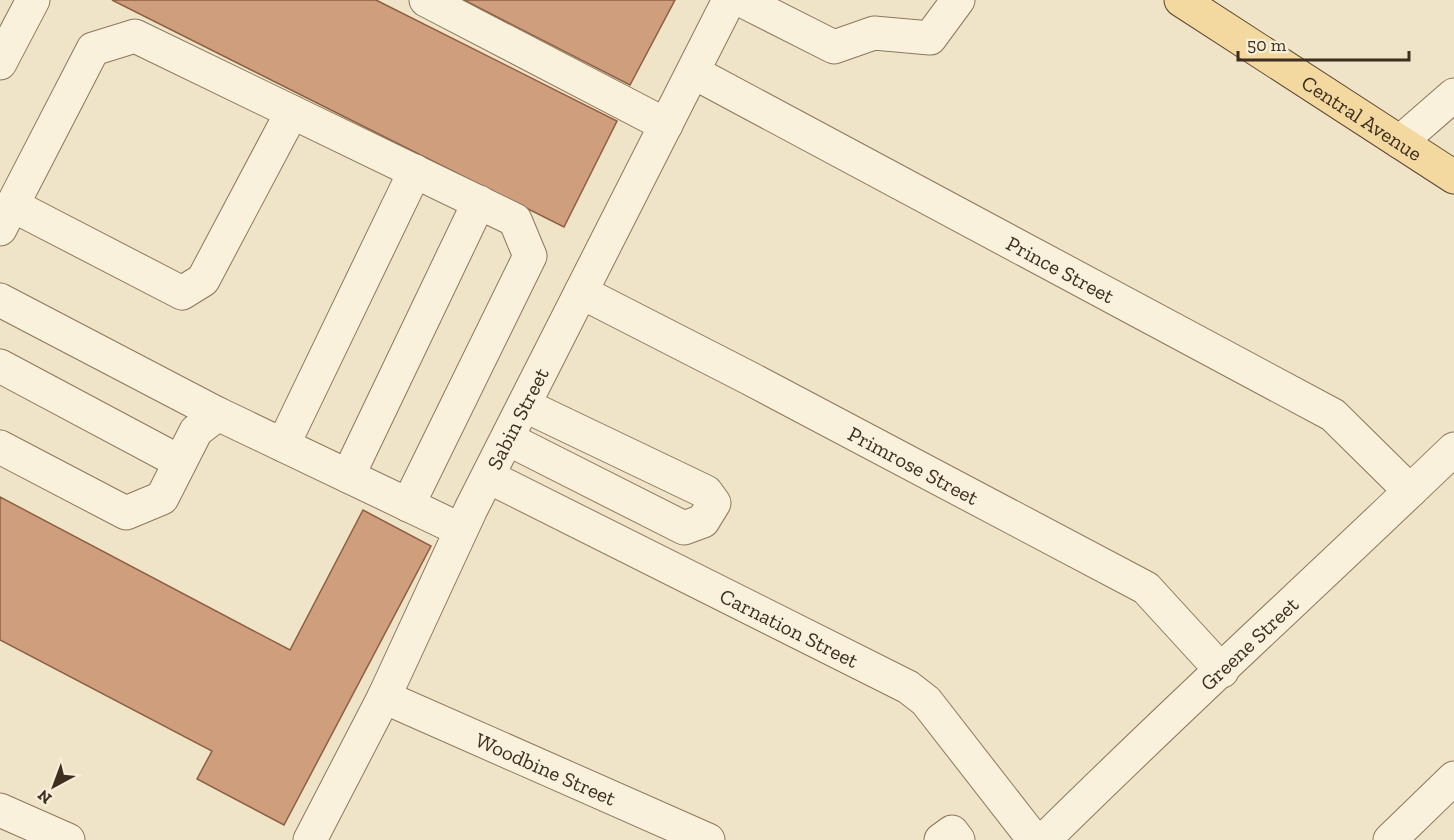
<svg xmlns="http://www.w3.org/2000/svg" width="1454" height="840" font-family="'Zilla Slab',serif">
  <rect width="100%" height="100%" fill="#f0e4c8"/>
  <!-- building -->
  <g fill="#cf9f7d" stroke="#8d5f41" stroke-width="1.5">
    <polygon points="112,0 376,0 617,121 564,227"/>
    <polygon points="464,0 675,0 630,85"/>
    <polygon points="0,497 290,650 363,510 431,546 284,825 197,779 212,751 0,640"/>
  </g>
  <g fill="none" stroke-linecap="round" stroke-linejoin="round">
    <defs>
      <g id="minor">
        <polyline points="426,0 666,125"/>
        <polyline points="741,0 834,47 874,33 930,38 958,0"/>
        <polyline points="0,63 33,0"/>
        <path id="s1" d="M693,72L1333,415L1410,491"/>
        <polyline points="1400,142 1454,95"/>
        <polyline points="12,205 182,293 203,280 292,112"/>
        <polyline points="0,229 93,49 135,36 515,220 530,256 408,505"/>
        <path id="s2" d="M581,292L749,378L1146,588L1222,671"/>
        <polyline points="0,300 218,414"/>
        <polyline points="0,366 180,462"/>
        <polyline points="508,439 684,528 703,521 714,503 706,492 524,405"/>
        <polyline points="283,445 415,171"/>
        <polyline points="0,447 126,513 162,498 196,431 218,414 461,530"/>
        <polyline points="348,476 479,202"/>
        <path id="s3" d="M489,477L908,687L926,701L1028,832L1041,840"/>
        <path id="s4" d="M384,697L708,840"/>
        <polyline points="0,810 68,840"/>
        <path id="s5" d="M310,840L384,697L471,509L729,0"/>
        <polyline points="941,840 952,832 958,840"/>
        <path id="s6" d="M1044,840C1178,707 1318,580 1454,449"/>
        <polyline points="1390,840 1454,778"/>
      </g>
      <g id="major">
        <path id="s7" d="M1181,0L1454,177"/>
      </g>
    </defs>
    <!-- minor casing -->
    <use href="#minor" stroke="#8d765c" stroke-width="35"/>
    <!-- major casing -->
    <use href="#major" stroke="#5b4430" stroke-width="35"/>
    <!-- minor -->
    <use href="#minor" stroke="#faf1dc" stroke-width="33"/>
    <!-- major -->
    <use href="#major" stroke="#f3d9a0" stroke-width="33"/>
  </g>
  <g text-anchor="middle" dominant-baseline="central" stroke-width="4.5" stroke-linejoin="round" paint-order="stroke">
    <!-- street labels -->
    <g font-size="21" fill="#3d2e20" stroke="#f7eed8">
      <text stroke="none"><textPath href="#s7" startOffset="216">Central Avenue</textPath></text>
      <text stroke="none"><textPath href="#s1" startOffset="417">Prince Street</textPath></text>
      <text stroke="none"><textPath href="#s5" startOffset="470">Sabin Street</textPath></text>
      <text stroke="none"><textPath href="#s2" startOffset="375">Primrose Street</textPath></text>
      <text stroke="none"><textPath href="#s3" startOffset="336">Carnation Street</textPath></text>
      <text stroke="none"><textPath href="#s6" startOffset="284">Greene Street</textPath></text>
      <text stroke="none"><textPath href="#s4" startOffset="177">Woodbine Street</textPath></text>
    </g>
  </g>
  <!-- north arrow -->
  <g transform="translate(54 786) rotate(221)" stroke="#f7eed8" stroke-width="4.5" paint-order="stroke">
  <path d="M0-4.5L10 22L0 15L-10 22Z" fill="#3d2e20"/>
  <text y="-9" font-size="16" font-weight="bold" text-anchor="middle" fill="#3d2e20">N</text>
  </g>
  <!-- scale -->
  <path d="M1238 51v9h171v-9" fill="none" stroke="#3d2e20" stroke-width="3"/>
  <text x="1247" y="51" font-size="18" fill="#3d2e20" stroke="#f7eed8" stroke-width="4.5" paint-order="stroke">50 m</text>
</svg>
